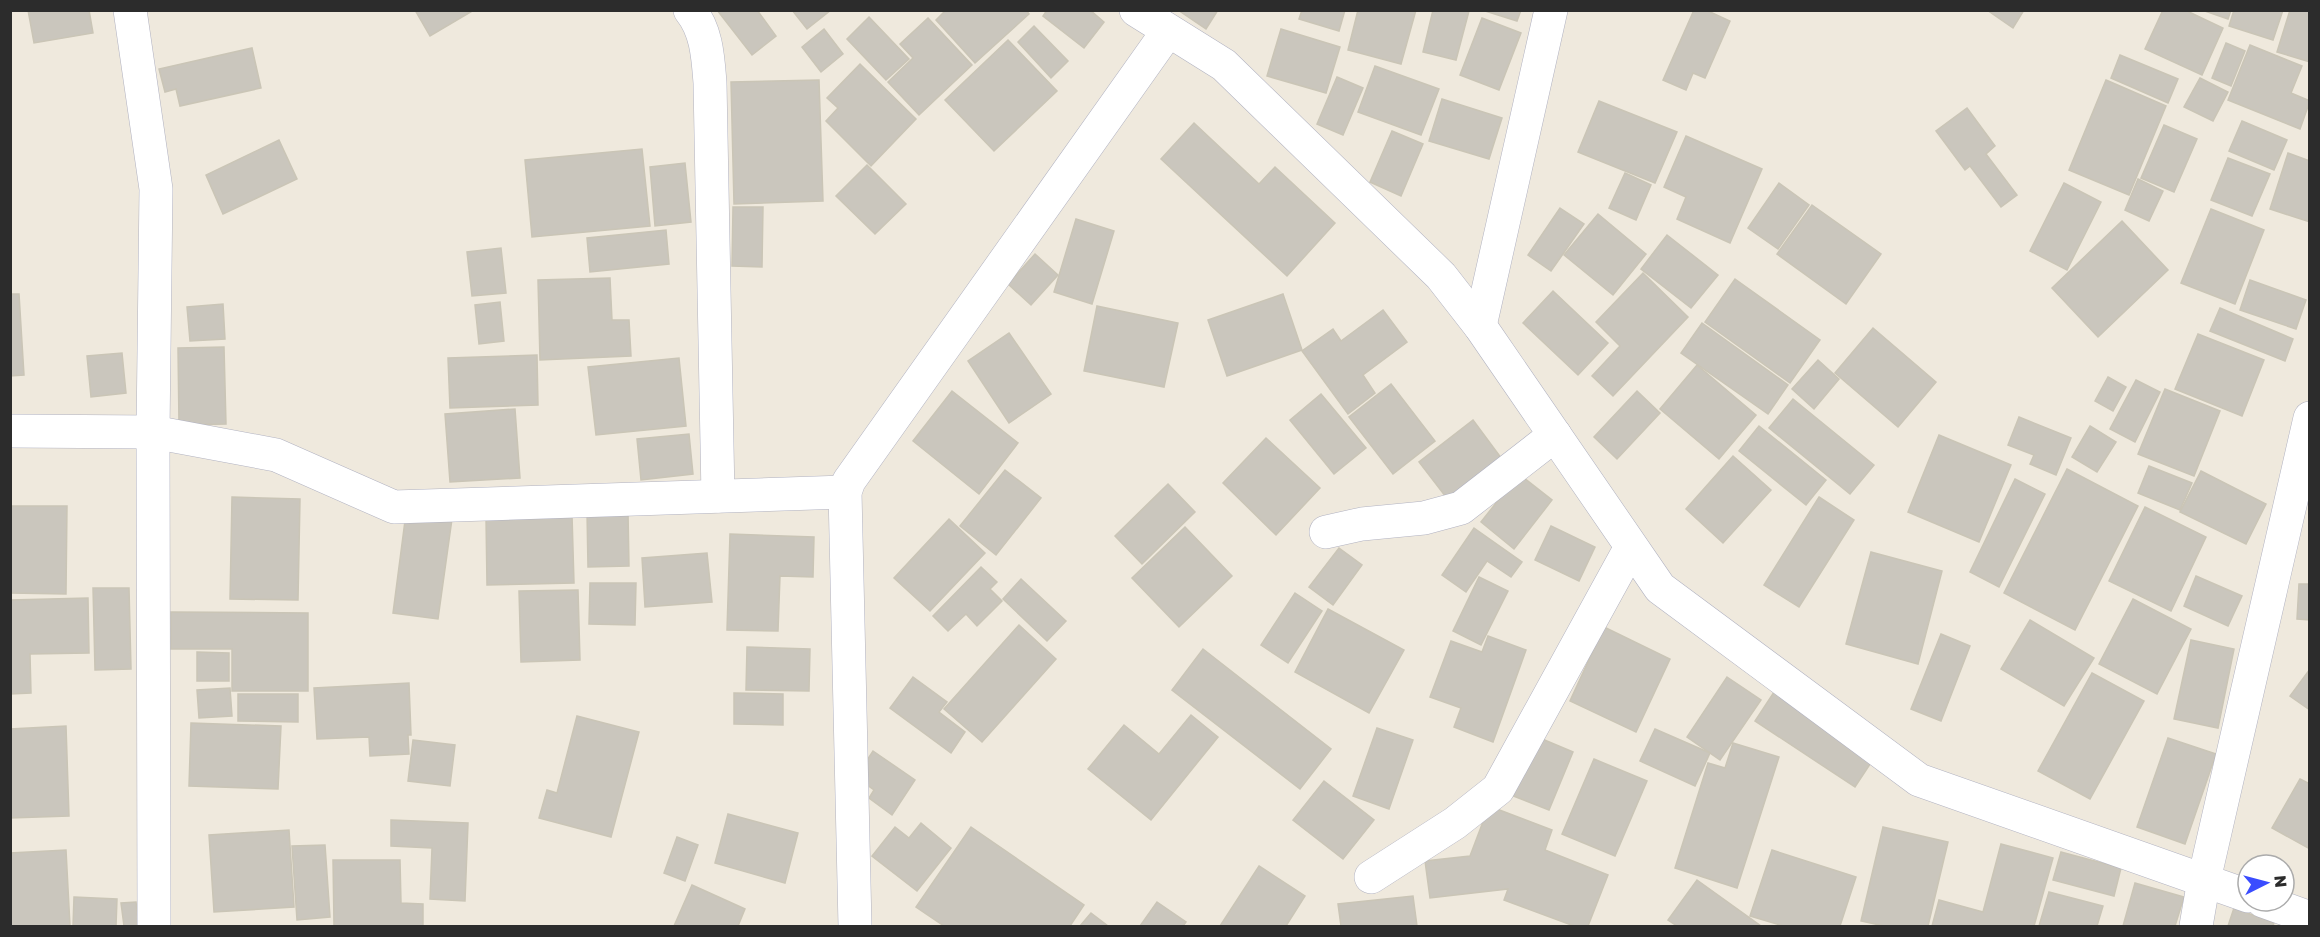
<svg xmlns="http://www.w3.org/2000/svg" width="2320" height="937" font-family="'Golos Text',sans-serif">
  <rect width="100%" height="100%" fill="#efe9dd"/>
  <!-- building -->
  <g fill="#cac6bd" stroke="#cac5b6" stroke-width="1.5">
    <polygon points="28,10 89,10 93,33 34,43"/>
    <polygon points="415,10 474,10 430,36"/>
    <polygon points="717,10 757,10 776,36 752,55"/>
    <polygon points="792,10 831,10 807,29"/>
    <polygon points="946,10 1026,10 1029,14 975,63 936,20"/>
    <polygon points="1047,10 1090,10 1104,22 1084,48 1043,16"/>
    <polygon points="1178,10 1218,10 1206,29"/>
    <polygon points="1302,10 1345,10 1339,31 1299,19"/>
    <polygon points="1358,10 1416,10 1401,64 1348,50"/>
    <polygon points="1433,10 1469,11 1456,60 1423,52"/>
    <polygon points="1482,10 1521,10 1517,21"/>
    <polygon points="1694,10 1706,10 1730,21 1705,78 1693,73 1686,90 1663,80"/>
    <polygon points="1987,10 2024,10 2013,28"/>
    <polygon points="2163,10 2185,10 2223,28 2202,75 2145,49"/>
    <polygon points="2202,10 2231,10 2228,19"/>
    <polygon points="2234,10 2283,10 2273,40 2229,26"/>
    <polygon points="2290,10 2310,10 2310,62 2277,52"/>
    <polygon points="869,17 909,59 886,80 847,39"/>
    <polygon points="928,18 972,65 919,115 888,82 913,58 900,44"/>
    <polygon points="1482,18 1521,33 1499,90 1460,75"/>
    <polygon points="1034,26 1068,61 1051,78 1018,42"/>
    <polygon points="824,29 843,54 821,72 802,47"/>
    <polygon points="1281,29 1340,47 1326,93 1267,76"/>
    <polygon points="1008,40 1057,91 994,151 945,100"/>
    <polygon points="2226,43 2245,51 2231,86 2212,78"/>
    <polygon points="2250,45 2302,66 2291,93 2310,101 2300,129 2228,100"/>
    <polygon points="252,48 261,88 180,106 176,89 165,92 159,69"/>
    <polygon points="2120,55 2178,79 2168,103 2111,78"/>
    <polygon points="860,64 916,119 871,166 826,121 838,108 827,98"/>
    <polygon points="1375,66 1439,89 1421,135 1358,112"/>
    <polygon points="1337,77 1363,88 1343,135 1317,124"/>
    <polygon points="2200,78 2228,92 2213,121 2184,107"/>
    <polygon points="819,80 823,201 734,204 731,82"/>
    <polygon points="2106,80 2166,106 2129,195 2069,170"/>
    <polygon points="1442,99 1502,118 1489,159 1429,141"/>
    <polygon points="1599,101 1677,132 1655,183 1578,152"/>
    <polygon points="1967,108 1995,146 1986,154 2017,195 2001,207 1970,166 1965,170 1936,131"/>
    <polygon points="2242,121 2287,140 2274,170 2229,151"/>
    <polygon points="1194,123 1259,184 1275,167 1335,223 1287,276 1161,159"/>
    <polygon points="2164,125 2197,139 2174,192 2141,178"/>
    <polygon points="1392,131 1423,144 1401,196 1370,182"/>
    <polygon points="1686,136 1762,169 1730,243 1677,219 1686,197 1664,187"/>
    <polygon points="279,140 297,179 223,214 206,175"/>
    <polygon points="642,149 650,226 532,237 525,160"/>
    <polygon points="2288,153 2310,161 2310,222 2270,209"/>
    <polygon points="2228,158 2270,174 2252,216 2211,200"/>
    <polygon points="685,163 691,222 655,226 650,167"/>
    <polygon points="867,165 906,204 875,234 836,196"/>
    <polygon points="1625,173 1651,185 1636,220 1609,208"/>
    <polygon points="2138,179 2163,191 2149,221 2125,210"/>
    <polygon points="1779,183 1809,205 1778,249 1748,228"/>
    <polygon points="2064,183 2101,202 2067,270 2030,251"/>
    <polygon points="1812,205 1881,254 1846,304 1777,254"/>
    <polygon points="733,207 763,207 762,267 732,266"/>
    <polygon points="1560,208 1584,224 1551,271 1528,255"/>
    <polygon points="2211,209 2264,230 2235,304 2181,283"/>
    <polygon points="1598,214 1646,254 1613,295 1564,255"/>
    <polygon points="1076,219 1114,231 1092,304 1054,292"/>
    <polygon points="2122,221 2168,270 2098,337 2052,288"/>
    <polygon points="666,230 669,264 590,272 587,238"/>
    <polygon points="1667,235 1718,275 1691,308 1641,269"/>
    <polygon points="501,248 506,293 472,296 467,252"/>
    <polygon points="1035,254 1058,275 1031,305 1008,284"/>
    <polygon points="1643,273 1688,317 1613,396 1592,376 1620,346 1596,322"/>
    <polygon points="610,278 612,320 629,320 631,356 540,360 538,280"/>
    <polygon points="1735,279 1820,340 1790,383 1705,322"/>
    <polygon points="2250,280 2306,300 2296,329 2240,310"/>
    <polygon points="1553,291 1608,343 1578,375 1523,323"/>
    <polygon points="10,294 19,294 24,375 10,376"/>
    <polygon points="1283,294 1302,350 1227,376 1208,320"/>
    <polygon points="500,302 504,341 479,344 475,305"/>
    <polygon points="223,304 225,339 190,341 187,307"/>
    <polygon points="1097,306 1178,323 1164,387 1084,371"/>
    <polygon points="2220,308 2293,339 2285,361 2210,331"/>
    <polygon points="1383,310 1407,342 1363,375 1375,393 1348,414 1302,351 1333,329 1341,341"/>
    <polygon points="1702,323 1788,385 1768,414 1681,353"/>
    <polygon points="1873,328 1936,382 1898,427 1835,373"/>
    <polygon points="1009,333 1051,394 1009,423 968,361"/>
    <polygon points="2198,334 2264,360 2242,416 2175,389"/>
    <polygon points="224,347 226,424 179,425 178,348"/>
    <polygon points="122,353 126,393 91,397 87,356"/>
    <polygon points="537,355 538,405 450,408 448,358"/>
    <polygon points="679,358 686,426 596,435 588,367"/>
    <polygon points="1818,360 1839,379 1814,409 1792,389"/>
    <polygon points="1697,365 1756,415 1719,459 1660,409"/>
    <polygon points="2108,377 2126,387 2113,411 2095,401"/>
    <polygon points="2136,380 2160,392 2135,442 2110,429"/>
    <polygon points="1391,384 1435,441 1393,474 1349,417"/>
    <polygon points="2165,389 2220,411 2194,476 2138,454"/>
    <polygon points="952,391 1018,443 979,494 913,441"/>
    <polygon points="1637,391 1660,413 1617,459 1594,437"/>
    <polygon points="1321,394 1366,448 1334,474 1290,420"/>
    <polygon points="1793,399 1874,465 1850,494 1769,428"/>
    <polygon points="515,409 520,478 450,482 445,414"/>
    <polygon points="2019,417 2071,438 2056,475 2030,464 2034,455 2008,445"/>
    <polygon points="1473,420 1502,459 1449,501 1419,462"/>
    <polygon points="1759,426 1826,480 1806,505 1739,451"/>
    <polygon points="2090,426 2116,442 2097,472 2072,457"/>
    <polygon points="689,434 693,474 641,480 637,439"/>
    <polygon points="1939,435 2011,465 1979,542 1908,512"/>
    <polygon points="1266,438 1320,488 1276,535 1223,483"/>
    <polygon points="1733,456 1771,490 1723,543 1686,509"/>
    <polygon points="2149,466 2192,483 2180,510 2138,493"/>
    <polygon points="2067,469 2138,506 2075,630 2004,593"/>
    <polygon points="1005,470 1041,498 996,555 960,526"/>
    <polygon points="2201,471 2266,504 2246,544 2180,512"/>
    <polygon points="1519,474 1552,500 1514,549 1481,522"/>
    <polygon points="2015,479 2045,494 1999,587 1970,572"/>
    <polygon points="1168,484 1195,512 1142,564 1115,536"/>
    <polygon points="232,497 300,499 298,600 230,599"/>
    <polygon points="1819,497 1854,520 1799,607 1764,585"/>
    <polygon points="10,506 67,506 66,594 10,593"/>
    <polygon points="2145,507 2206,537 2171,611 2109,581"/>
    <polygon points="587,512 628,512 629,566 588,567"/>
    <polygon points="406,513 452,519 438,619 393,613"/>
    <polygon points="572,515 574,583 487,585 486,518"/>
    <polygon points="949,519 985,553 930,611 894,578"/>
    <polygon points="1551,526 1595,547 1579,581 1535,560"/>
    <polygon points="1185,527 1232,576 1179,627 1132,578"/>
    <polygon points="1474,528 1522,562 1511,577 1487,561 1466,592 1442,575"/>
    <polygon points="730,534 814,537 813,577 780,576 778,631 727,630"/>
    <polygon points="1339,548 1362,565 1333,605 1309,587"/>
    <polygon points="1871,552 1942,571 1918,664 1846,644"/>
    <polygon points="707,553 712,602 645,607 642,558"/>
    <polygon points="981,567 997,582 990,589 1002,601 977,626 966,614 948,631 933,616"/>
    <polygon points="2196,576 2242,596 2228,626 2184,606"/>
    <polygon points="1479,577 1508,591 1481,645 1453,631"/>
    <polygon points="1021,579 1066,621 1047,641 1003,599"/>
    <polygon points="590,583 636,583 635,625 589,624"/>
    <polygon points="2299,584 2310,584 2310,620 2297,619"/>
    <polygon points="93,588 129,588 131,669 95,670"/>
    <polygon points="578,590 580,660 521,662 519,591"/>
    <polygon points="1295,593 1322,611 1288,663 1261,645"/>
    <polygon points="88,598 89,653 30,654 31,693 10,694 10,600"/>
    <polygon points="2133,599 2191,629 2157,694 2099,664"/>
    <polygon points="1328,609 1404,650 1369,713 1295,672"/>
    <polygon points="171,612 308,613 308,691 232,691 232,649 171,649"/>
    <polygon points="2030,620 2094,658 2064,706 2001,669"/>
    <polygon points="1019,625 1056,659 982,742 944,709"/>
    <polygon points="1604,627 1670,659 1636,732 1570,701"/>
    <polygon points="1941,634 1970,646 1941,721 1911,709"/>
    <polygon points="1488,636 1526,650 1493,742 1454,727 1461,708 1430,697 1451,641 1482,652"/>
    <polygon points="2191,640 2234,649 2218,728 2174,719"/>
    <polygon points="747,647 810,649 809,691 746,690"/>
    <polygon points="1203,649 1331,749 1300,789 1172,690"/>
    <polygon points="197,652 229,653 229,681 197,681"/>
    <polygon points="2310,669 2310,710 2290,696"/>
    <polygon points="2092,673 2144,701 2090,799 2038,771"/>
    <polygon points="913,677 947,702 939,712 965,732 951,753 890,708"/>
    <polygon points="1727,677 1761,700 1720,760 1687,737"/>
    <polygon points="409,683 411,735 408,735 409,754 370,756 369,737 317,739 314,688"/>
    <polygon points="1778,686 1878,752 1855,787 1755,721"/>
    <polygon points="230,688 232,716 199,718 197,690"/>
    <polygon points="734,693 783,694 783,725 734,724"/>
    <polygon points="238,694 298,694 298,722 238,721"/>
    <polygon points="1191,715 1218,737 1151,820 1088,769 1124,725 1159,754"/>
    <polygon points="577,716 639,732 611,837 539,818 547,790 557,793"/>
    <polygon points="191,723 281,726 278,789 189,786"/>
    <polygon points="66,726 69,816 10,818 10,729"/>
    <polygon points="1377,728 1413,740 1389,809 1353,796"/>
    <polygon points="1655,729 1710,753 1695,786 1640,761"/>
    <polygon points="1535,736 1573,752 1549,810 1511,795"/>
    <polygon points="2168,738 2216,754 2185,844 2137,827"/>
    <polygon points="413,740 455,745 450,786 408,781"/>
    <polygon points="1733,743 1779,757 1737,888 1675,868 1708,763 1725,768"/>
    <polygon points="873,751 915,780 892,815 869,798 874,790 856,777"/>
    <polygon points="1594,759 1647,781 1615,856 1562,834"/>
    <polygon points="2300,779 2310,784 2310,849 2272,828"/>
    <polygon points="1324,781 1374,820 1343,859 1293,820"/>
    <polygon points="1489,806 1552,830 1545,850 1608,875 1588,926 1574,926 1504,900 1508,889 1430,898 1425,861 1470,856"/>
    <polygon points="728,814 798,833 785,883 715,863"/>
    <polygon points="391,820 468,823 465,901 430,899 432,848 391,846"/>
    <polygon points="921,823 951,848 917,891 872,856 895,827 909,838"/>
    <polygon points="971,827 1084,905 1070,926 944,926 916,907"/>
    <polygon points="1883,827 1948,842 1928,926 1884,926 1861,921"/>
    <polygon points="289,830 294,907 214,912 209,835"/>
    <polygon points="677,837 698,845 685,881 664,873"/>
    <polygon points="2001,844 2053,858 2034,926 1932,926 1939,900 1983,912"/>
    <polygon points="325,845 330,917 297,920 292,846"/>
    <polygon points="66,850 70,926 10,926 10,853"/>
    <polygon points="1772,850 1856,877 1840,926 1783,926 1750,916"/>
    <polygon points="2061,852 2121,868 2114,896 2053,880"/>
    <polygon points="333,860 400,860 401,903 423,904 423,926 334,926"/>
    <polygon points="1259,866 1305,896 1286,926 1220,926"/>
    <polygon points="1697,880 1761,926 1677,926 1668,920"/>
    <polygon points="2135,883 2184,897 2175,926 2123,926"/>
    <polygon points="692,885 745,909 738,926 674,926"/>
    <polygon points="2049,892 2103,906 2097,926 2039,926"/>
    <polygon points="1413,896 1417,926 1341,926 1338,904"/>
    <polygon points="74,897 117,899 116,926 73,926"/>
    <polygon points="136,902 139,926 124,926 121,903"/>
    <polygon points="1157,902 1186,922 1183,926 1140,926"/>
    <polygon points="2234,908 2274,923 2273,926 2228,926"/>
    <polygon points="1091,913 1108,926 1080,926"/>
  </g>
  <g fill="none" stroke-linecap="round" stroke-linejoin="round">
    <defs>
      <g id="street">
        <polyline points="130,10 156,189 153,432 154,926"/>
        <path d="M690,10C707,31 708,58 710,83L718,496"/>
        <polyline points="1480,326 1551,10"/>
        <polyline points="10,431 153,432 276,455 394,507 845,492"/>
        <polyline points="1326,532 1362,524 1424,518 1461,508 1555,435"/>
        <polyline points="1371,877 1455,823 1498,789 1631,547"/>
        <polyline points="855,926 845,492 849,481 1168,31"/>
        <polyline points="2196,926 2204,880 2310,418"/>
      </g>
      <g id="secondary">
        <polyline points="1136,10 1224,65 1441,276 1480,326 1660,588 1919,780 2248,896"/>
        <polyline points="2263,901 2310,918"/>
      </g>
    </defs>
    <!-- street casing -->
    <use href="#street" stroke="#b1b2c1" stroke-width="34"/>
    <!-- secondary casing -->
    <use href="#secondary" stroke="#b1b2c1" stroke-width="34"/>
    <!-- street -->
    <use href="#street" stroke="#fff" stroke-width="33"/>
    <!-- secondary -->
    <use href="#secondary" stroke="#fff" stroke-width="33"/>
  </g>
  <!-- border -->
  <rect width="2320" height="937" fill="none" stroke="#2c2c2c" stroke-width="24"/>
  <!-- north arrow -->
  <g transform="translate(2266 883) rotate(84)"><circle r="28" fill="#ffffff" stroke="#ababab" stroke-width="1.5"/>
  <path d="M0-4.5L10 22L0 15L-10 22Z" fill="#3a4cff"/>
  <text y="-9" font-size="16" font-weight="bold" text-anchor="middle" fill="#2c2c2c">N</text>
  </g>
</svg>
